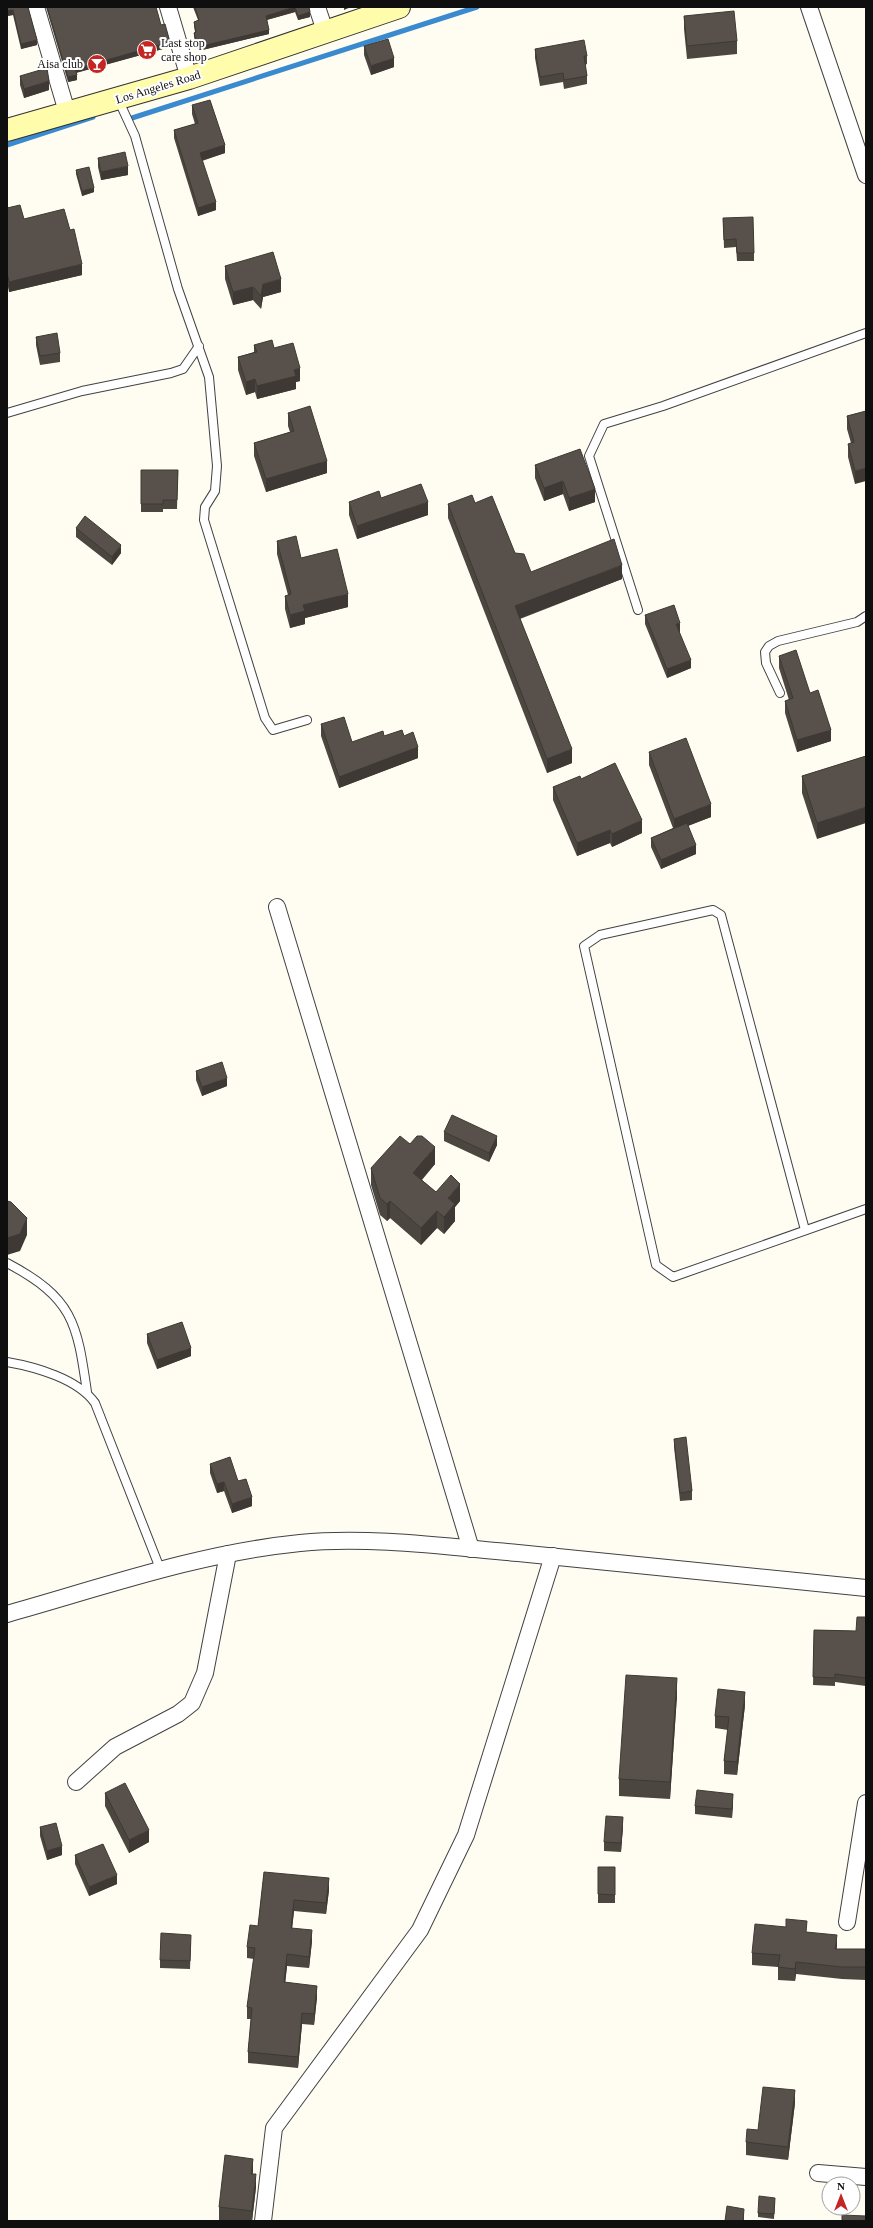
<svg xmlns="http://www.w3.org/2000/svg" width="873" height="2228" font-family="Georgia,serif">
  <rect width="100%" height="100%" fill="#fffdf1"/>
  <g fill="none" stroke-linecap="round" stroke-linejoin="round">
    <!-- stream -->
    <g stroke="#3a8ad0" stroke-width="5">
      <polyline points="132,118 477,7"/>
      <polyline points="7,145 93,117"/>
    </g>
    <defs>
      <g id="lane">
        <polyline points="118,99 135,136 178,289 209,377 217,466 215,491 205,507 204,520 265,718 273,730 307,720"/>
        <polyline points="7,413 82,391 171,373 183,369 199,346"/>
        <polyline points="638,610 589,456 604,424 663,406 866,333"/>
        <polyline points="780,693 766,663 765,652 769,646 778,641 857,622 866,616"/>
        <polyline points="805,1230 721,915 713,910 600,935 584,946 656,1265 673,1277 866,1209"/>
        <path d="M7,1263C73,1298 77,1322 87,1392"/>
        <path d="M7,1362C36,1367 78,1379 95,1403L161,1571"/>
      </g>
      <g id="street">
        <polyline points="36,7 67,112"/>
        <polyline points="168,7 189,78"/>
        <polyline points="317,7 325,31"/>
        <polyline points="809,7 866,175"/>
        <polyline points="277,907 471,1549"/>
        <path d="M7,1614C103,1587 200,1553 300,1543C369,1536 449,1547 518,1553C634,1564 750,1577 866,1588"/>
        <polyline points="76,1782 115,1747 178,1714 192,1703 205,1673 228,1554"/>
        <polyline points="847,1922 866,1803"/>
        <polyline points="818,2173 866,2177"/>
        <polyline points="263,2221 274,2128 420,1930 466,1835 553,1556"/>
      </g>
      <polyline id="secondary" points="7,130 189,78 399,7"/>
    </defs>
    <!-- lane casing -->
    <use href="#lane" stroke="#424242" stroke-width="10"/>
    <!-- street casing -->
    <use href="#street" stroke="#424242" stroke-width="18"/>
    <!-- secondary casing -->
    <use href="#secondary" stroke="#313131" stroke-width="24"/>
    <!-- lane -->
    <use href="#lane" stroke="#fff" stroke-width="8"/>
    <!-- street -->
    <use href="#street" stroke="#fff" stroke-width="16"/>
    <!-- secondary -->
    <use href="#secondary" stroke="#fffcac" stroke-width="22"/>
  </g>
  <!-- wall -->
  <g fill="#4c4640">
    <polygon points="7,7 28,7 37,45 21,49 13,15 7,16"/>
    <polygon points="46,7 141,7 161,25 170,47 76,73 77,80 68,82"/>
    <polygon points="193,7 309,7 310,17 298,20 295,12 267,20 269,34 198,51 194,37 194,33 195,32 194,26 194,22 198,20"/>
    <polygon points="684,16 737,41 737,54 687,59 684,29"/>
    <polygon points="364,46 394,67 371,75 364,55"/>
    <polygon points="535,49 587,56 587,64 585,65 587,76 587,84 564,89 563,82 540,86 535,58"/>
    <polygon points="20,76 49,90 24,98 20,85"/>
    <polygon points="192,105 225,153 202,161 216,210 198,216 174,138 174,130 195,124 192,114"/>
    <polygon points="98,158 128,175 101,180 98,167"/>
    <polygon points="76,170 94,192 82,196 76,174"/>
    <polygon points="7,208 24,219 82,275 9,292 7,282"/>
    <polygon points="723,218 754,253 754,261 737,261 736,247 724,248"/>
    <polygon points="225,266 281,292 263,297 261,309 253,300 233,305 225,279"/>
    <polygon points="36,337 60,353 60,362 40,365 36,345"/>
    <polygon points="254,345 274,348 300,381 296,382 296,389 257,399 255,392 246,395 238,370 238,357 254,352"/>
    <polygon points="866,411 855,484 848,457 848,444 851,443 847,429 847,416"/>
    <polygon points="288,413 327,473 266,492 254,456 254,443 290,432 288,426"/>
    <polygon points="535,465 595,502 569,511 563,494 544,501 535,478"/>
    <polygon points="141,470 178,470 177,509 163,509 163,512 141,512"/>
    <polygon points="381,498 428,515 357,539 349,515 349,502"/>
    <polygon points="475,503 515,553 531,572 622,579 520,619 572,763 547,773 448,518 448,504"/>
    <polygon points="76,528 121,553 112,565 76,537"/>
    <polygon points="277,541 301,558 348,607 305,618 305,624 290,628 285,609 285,596 288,595 277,554"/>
    <polygon points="645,615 680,632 679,632 691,668 667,678 645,624"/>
    <polygon points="779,656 810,693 831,741 797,752 785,713 785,701 789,700 779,668"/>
    <polygon points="321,724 352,742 384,736 404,736 418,758 339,788 321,736"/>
    <polygon points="649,752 711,817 688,826 696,854 661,869 651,847 651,838 673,828 649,765"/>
    <polygon points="866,756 817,839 802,793 802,776"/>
    <polygon points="581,779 642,833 612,847 610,843 577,856 553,800 553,787"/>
    <polygon points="196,1071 227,1086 202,1096 196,1080"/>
    <polygon points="444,1132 497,1145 489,1162 444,1141"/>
    <polygon points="410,1144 435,1164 422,1180 436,1192 460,1201 455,1207 455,1221 444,1234 437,1228 421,1245 390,1218 387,1221 380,1215 371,1185 371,1168"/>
    <polygon points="147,1334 191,1356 157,1369 147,1343"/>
    <polygon points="674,1439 692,1491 692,1500 680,1501 674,1447"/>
    <polygon points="210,1464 252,1506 232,1513 224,1491 217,1493 210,1473"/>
    <polygon points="866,1617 866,1686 835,1682 835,1686 813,1685 814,1630 856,1631"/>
    <polygon points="677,1695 670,1799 619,1796 619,1779"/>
    <polygon points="745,1705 737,1775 724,1774 724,1761 728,1730 715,1728 715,1716"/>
    <polygon points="105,1793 149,1842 129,1853 105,1806"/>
    <polygon points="733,1803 732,1818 695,1814 695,1806"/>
    <polygon points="623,1826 621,1852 604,1851 604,1842"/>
    <polygon points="40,1827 62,1855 47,1860 40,1836"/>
    <polygon points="75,1855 117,1884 89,1896 75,1864"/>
    <rect x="598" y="1867" width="17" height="36"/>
    <polygon points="264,1872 329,1890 326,1914 294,1911 292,1928 312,1941 309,1968 287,1966 285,1983 317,1997 314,2025 302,2024 298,2068 248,2063 248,2052 251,2019 247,2019 247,2007 254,1959 247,1958 247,1947 258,1926"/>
    <polygon points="807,1932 837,1949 866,1949 866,1980 842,1979 796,1974 795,1981 778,1980 778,1967 752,1965 752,1953"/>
    <polygon points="191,1943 190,1969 160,1968 160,1960"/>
    <polygon points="795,2103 788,2160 746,2155 746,2142 758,2130"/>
    <polygon points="256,2187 252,2221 228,2221 219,2220 219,2207"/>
    <polygon points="775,2202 774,2219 758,2217 758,2213"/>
  </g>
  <!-- shaded-wall -->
  <g fill="#3e3934">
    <polygon points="295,7 295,12 266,20 266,16"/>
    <polygon points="344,7 351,7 344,10"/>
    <polygon points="13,10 13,15 7,16 7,11"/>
    <polygon points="310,12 310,17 298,20 298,16"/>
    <polygon points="269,30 269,34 198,51 198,47"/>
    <polygon points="37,40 37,45 21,49 21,44"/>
    <polygon points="170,42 170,47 75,73 75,69"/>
    <polygon points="394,58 394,67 371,75 371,66"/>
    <polygon points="77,75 77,80 68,82 68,77"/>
    <polygon points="49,81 49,90 24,98 24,89"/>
    <polygon points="225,145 225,153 200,161 200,153"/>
    <polygon points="128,166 128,175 101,180 101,172"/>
    <polygon points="94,188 94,192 82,196 82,191"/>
    <polygon points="216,202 216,210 198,216 198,208"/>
    <polygon points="82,264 82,275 9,292 9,282"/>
    <polygon points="281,279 281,292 263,297 261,309 261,296 263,284"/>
    <polygon points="253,287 253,300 233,305 233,292"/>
    <polygon points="300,368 300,381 296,382 296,389 257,399 257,386 294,370"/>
    <polygon points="255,379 255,392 246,395 246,382"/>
    <polygon points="327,461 327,473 266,492 266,479"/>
    <polygon points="866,468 866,481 855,484 855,471"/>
    <polygon points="563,481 563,494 544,501 544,488"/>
    <polygon points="595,489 595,502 569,511 569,498"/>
    <polygon points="428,502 428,515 357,539 357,526"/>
    <polygon points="121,545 121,553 112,565 112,557"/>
    <polygon points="622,565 622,579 515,620 515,606"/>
    <polygon points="348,594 348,607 305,618 305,624 290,628 290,615 303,605"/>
    <polygon points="680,623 680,632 676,633 676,624"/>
    <polygon points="691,660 691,668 667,678 667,669"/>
    <polygon points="831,730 831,741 797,752 797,740"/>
    <polygon points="418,747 418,758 339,788 339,777"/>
    <polygon points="572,749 572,763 547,773 547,759"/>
    <polygon points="711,804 711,817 674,831 674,819"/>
    <polygon points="866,807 866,823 817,839 817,823"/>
    <polygon points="642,820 642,833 612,847 612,834"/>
    <polygon points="610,830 610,843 577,856 577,843"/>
    <polygon points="696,845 696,854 661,869 661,860"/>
    <polygon points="227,1078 227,1086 202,1096 202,1087"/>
    <polygon points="497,1136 497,1145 489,1162 489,1153"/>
    <polygon points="435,1147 435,1164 413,1189 413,1173"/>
    <polygon points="460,1184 460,1201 455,1207 455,1221 444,1234 444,1217 448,1198"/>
    <polygon points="390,1201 390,1218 387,1221 387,1204"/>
    <polygon points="437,1211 437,1228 421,1245 421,1228"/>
    <polygon points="27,1218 27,1235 20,1251 7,1255 7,1238"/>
    <polygon points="191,1348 191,1356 157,1369 157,1360"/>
    <polygon points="224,1482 224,1491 217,1493 217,1484"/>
    <polygon points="252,1497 252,1506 232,1513 232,1504"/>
    <polygon points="677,1678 677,1695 670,1799 670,1782"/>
    <polygon points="745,1692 745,1705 737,1775 737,1762"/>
    <polygon points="733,1794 733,1803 732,1818 732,1809"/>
    <polygon points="623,1817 623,1826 621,1852 621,1843"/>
    <polygon points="149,1830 149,1842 129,1853 129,1840"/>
    <polygon points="62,1846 62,1855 47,1860 47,1851"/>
    <polygon points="117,1875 117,1884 89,1896 89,1887"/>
    <polygon points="329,1878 329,1890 326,1914 326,1903"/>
    <polygon points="294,1900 294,1911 291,1939 291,1928"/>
    <polygon points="312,1930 312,1941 309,1968 309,1957"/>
    <polygon points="837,1935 837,1947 835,1961 835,1949"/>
    <polygon points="287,1954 287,1966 284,1994 284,1982"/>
    <polygon points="796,1962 796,1974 795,1981 795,1969"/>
    <polygon points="317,1986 317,1997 314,2025 314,2014"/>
    <polygon points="302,2013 302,2024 298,2068 298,2057"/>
    <polygon points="795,2090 795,2103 788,2160 788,2147"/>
    <polygon points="253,2159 253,2172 251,2186 251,2174"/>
    <polygon points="256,2174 256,2187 252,2221 252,2211"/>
    <polygon points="744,2209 744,2221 743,2221"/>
  </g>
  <!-- building -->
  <g fill="#58514b" stroke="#3e3934">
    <polygon points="7,7 28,7 37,40 21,44 13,10 7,11"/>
    <polygon points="47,7 141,7 141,8 144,7 156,7 161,25 165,24 170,42 75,69 77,75 68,77"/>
    <polygon points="195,7 309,7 310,12 298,16 295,7 266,16 269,30 198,47 194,33 196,32 194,22 199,20"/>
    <polygon points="734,11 737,41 687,46 684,16"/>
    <polygon points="388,39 394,58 371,66 364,46"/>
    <polygon points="584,40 587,56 584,56 587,76 564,80 563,73 540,77 535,49"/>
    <polygon points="47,68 49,81 24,89 20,76"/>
    <polygon points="210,100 225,145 200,153 216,202 198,208 174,130 198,123 192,105"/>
    <polygon points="125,152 128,166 101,172 98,158"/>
    <polygon points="89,167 94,188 82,191 76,170"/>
    <polygon points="20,205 24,219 64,209 70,230 74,229 82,264 9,282 7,272 7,208"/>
    <polygon points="753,217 754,253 737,253 736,239 724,240 723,218"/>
    <polygon points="273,252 281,279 263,284 261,296 253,287 233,292 225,266"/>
    <polygon points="57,333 60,353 40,356 36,337"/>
    <polygon points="272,340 274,348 293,343 300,368 294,370 296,376 257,386 255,379 246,382 238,357 257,352 254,345"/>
    <polygon points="310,406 327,461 266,479 254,443 294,431 288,413"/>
    <polygon points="866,411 866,468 855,471 848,444 854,442 847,416"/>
    <polygon points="580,449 595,489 569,498 563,481 544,488 535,465"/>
    <polygon points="141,470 178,470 177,500 163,500 163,504 141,504"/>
    <polygon points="421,484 428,502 357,526 349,502 379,491 381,498"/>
    <polygon points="472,495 475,503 492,496 515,553 524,554 531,572 614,539 622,565 515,606 572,749 547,759 448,504"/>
    <polygon points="85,516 121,545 112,557 76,528"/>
    <polygon points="296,536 301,558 337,549 348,594 303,605 305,611 290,615 285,596 291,594 277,541"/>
    <polygon points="674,605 680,623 676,624 691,660 667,669 645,615"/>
    <polygon points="796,650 810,693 818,690 831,730 797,740 785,701 793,698 779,656"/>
    <polygon points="344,717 352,742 383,731 384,736 402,730 404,736 413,732 418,747 339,777 321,724"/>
    <polygon points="686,738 711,804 674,819 649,752"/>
    <polygon points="866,756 866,807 817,823 802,776"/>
    <polygon points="615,763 642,820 612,834 610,830 577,843 553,787 580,776 581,779"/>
    <polygon points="687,823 696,845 661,860 651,838"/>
    <polygon points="222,1062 227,1078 202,1087 196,1071"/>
    <polygon points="452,1115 497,1136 489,1153 444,1132"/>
    <polygon points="400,1136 410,1144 417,1136 422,1136 435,1147 413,1173 436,1192 451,1175 460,1184 448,1198 455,1204 444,1217 437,1211 421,1228 390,1201 387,1204 380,1198 371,1168"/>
    <polygon points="7,1201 11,1202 27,1218 20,1234 7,1238"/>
    <polygon points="182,1322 191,1348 157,1360 147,1334"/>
    <polygon points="686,1437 692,1491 680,1493 674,1439"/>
    <polygon points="230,1457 238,1481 246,1479 252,1497 232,1504 224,1482 217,1484 210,1464"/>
    <polygon points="857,1617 866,1617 866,1678 835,1674 835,1678 813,1677 814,1630 856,1631"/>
    <polygon points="626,1675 677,1678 670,1782 619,1779"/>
    <polygon points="718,1689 745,1692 737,1762 724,1761 729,1717 715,1716"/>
    <polygon points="125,1783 149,1830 129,1840 105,1793"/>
    <polygon points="697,1790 733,1794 732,1809 695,1806"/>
    <polygon points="606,1816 623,1817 621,1843 604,1842"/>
    <polygon points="56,1823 62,1846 47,1851 40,1827"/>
    <polygon points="103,1844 117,1875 89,1887 75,1855"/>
    <polygon points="598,1867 615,1867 615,1895 598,1894"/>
    <polygon points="264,1872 329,1878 326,1903 294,1900 291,1928 312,1930 309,1957 287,1954 284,1982 317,1986 314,2014 302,2013 298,2057 248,2052 252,2008 247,2007 255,1948 247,1947 250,1925 258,1926"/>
    <polygon points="786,1919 807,1921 806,1932 837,1935 835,1949 866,1949 866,1967 842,1967 796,1962 795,1969 778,1967 780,1955 752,1953 755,1924 786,1927"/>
    <polygon points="161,1933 191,1935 190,1961 160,1960"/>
    <polygon points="763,2087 795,2090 788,2147 746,2142 747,2129 758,2130"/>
    <polygon points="225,2155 253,2159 251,2174 256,2174 252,2211 219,2207"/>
    <polygon points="759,2196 775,2198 774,2214 758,2213"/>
    <polygon points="727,2206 744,2209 743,2221 725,2221"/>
    <polygon points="842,2215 866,2216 866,2221 842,2221"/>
  </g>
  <!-- icons -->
  <defs>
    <symbol id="supermarket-disc" viewBox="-11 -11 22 22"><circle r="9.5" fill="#c22723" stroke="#fff"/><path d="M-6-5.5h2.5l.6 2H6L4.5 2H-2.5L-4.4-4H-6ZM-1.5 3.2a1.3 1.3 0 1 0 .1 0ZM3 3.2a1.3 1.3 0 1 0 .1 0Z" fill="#fff"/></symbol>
    <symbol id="bar-disc" viewBox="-11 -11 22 22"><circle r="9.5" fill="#c22723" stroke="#fff"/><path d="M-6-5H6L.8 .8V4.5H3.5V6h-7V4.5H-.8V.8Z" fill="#fff"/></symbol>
  </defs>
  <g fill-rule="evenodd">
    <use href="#supermarket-disc" x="136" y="39" width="22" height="22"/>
    <use href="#bar-disc" x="86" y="53" width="22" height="22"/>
  </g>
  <g text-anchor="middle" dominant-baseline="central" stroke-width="4" stroke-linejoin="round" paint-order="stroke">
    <!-- poi labels -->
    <g font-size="12" fill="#0f0f0f" stroke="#fff" text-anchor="start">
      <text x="161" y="43">Last stop<tspan x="161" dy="14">care shop</tspan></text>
      <text x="83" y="64" text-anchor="end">Aisa club</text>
    </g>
    <!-- street labels -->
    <g font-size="12" fill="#0f0f0f" stroke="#fff">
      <text transform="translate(158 87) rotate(-17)">Los Angeles Road</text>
    </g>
  </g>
  <!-- border -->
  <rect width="873" height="2228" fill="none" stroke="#0f0f0f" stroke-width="16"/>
  <!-- north arrow -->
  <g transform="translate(841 2196)"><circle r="19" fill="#ffffff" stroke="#9f9f9f"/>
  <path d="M0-3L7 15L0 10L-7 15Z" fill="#c22723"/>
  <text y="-6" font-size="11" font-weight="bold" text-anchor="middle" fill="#0f0f0f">N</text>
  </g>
</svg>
